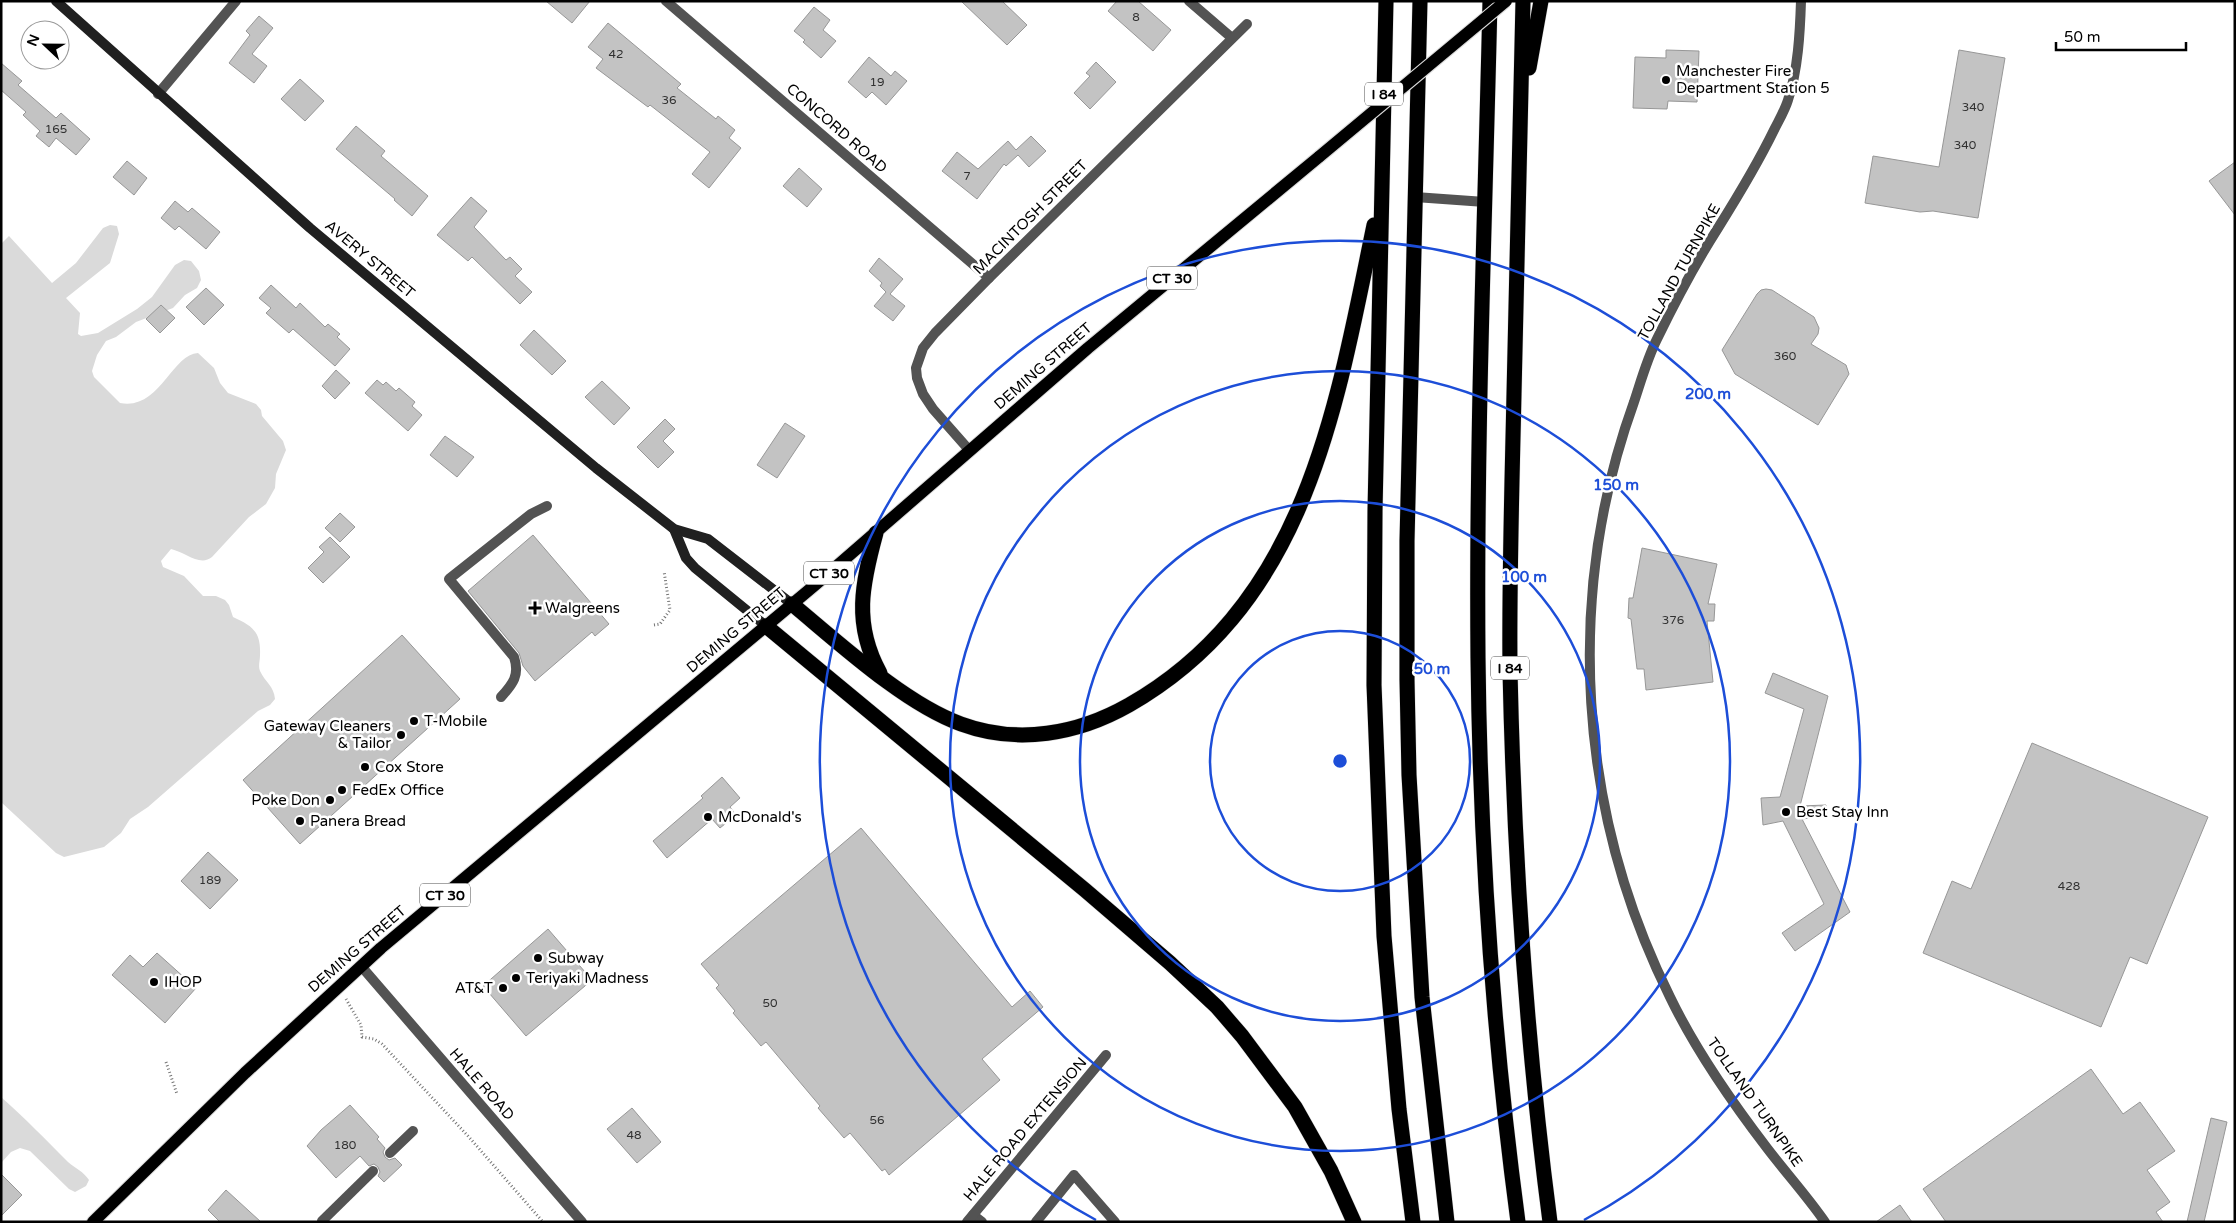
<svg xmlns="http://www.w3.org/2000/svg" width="2236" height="1223" font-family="'Varela Round',sans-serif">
  <rect width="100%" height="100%" fill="#fff"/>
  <!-- green -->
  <g fill="#dadada">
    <path d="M110,225L117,226L119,234L110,263L66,298L80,313L78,334L81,336L98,333L137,309L152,297L175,265L184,260L191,261L199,271L201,280L197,288L185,295L173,308L136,322L116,337L106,341L97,355L92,371L94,377L120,403C159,411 172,354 198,353L214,368L220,383L228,393L256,404L261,410L262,416L283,441L286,450L276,474L275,488L266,504L249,517L212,557C200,567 185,552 171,549L161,561L163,567L184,576L203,596H216L225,600L229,605L233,617C253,626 261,632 260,655C260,661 258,666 260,671C265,682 274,686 275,699L270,705L258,711L148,807L130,819L121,833L104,847L64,857L56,853L1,802V244L9,236L52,283L76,263L103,228Z"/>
    <path d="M1,1097C25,1118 46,1140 68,1162C75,1168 84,1172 89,1180L86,1186L75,1192L69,1189L30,1151L20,1148L11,1152L1,1163Z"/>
  </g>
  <!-- building -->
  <g fill="#c3c3c3" stroke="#979797">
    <polygon points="546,1 590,1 572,23"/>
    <polygon points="961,1 1002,1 1027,25 1007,45"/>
    <polygon points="1117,1 1138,1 1171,30 1153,51 1108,11"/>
    <polygon points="814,7 830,20 823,30 836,41 821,58 803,42 805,40 794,31"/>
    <polygon points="259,16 273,28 252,54 267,66 254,83 229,63 250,35 246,31"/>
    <polygon points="608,23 681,84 677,88 716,119 718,116 735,130 729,138 741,148 709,188 692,174 710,152 650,105 648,107 596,68 603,59 588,47"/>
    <polygon points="1666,50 1699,51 1697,102 1668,101 1667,109 1633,108 1635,57 1666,58"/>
    <polygon points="1959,50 2005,58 1978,218 1933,211 1920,212 1865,203 1873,156 1939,167"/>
    <polygon points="869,57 891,76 895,71 907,81 886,105 872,92 866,98 848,82"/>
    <polygon points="1096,62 1116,82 1090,109 1074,93 1090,76 1086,73"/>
    <polygon points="1,63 22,81 18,85 56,118 61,113 90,139 76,155 56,138 49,147 36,136 40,131 23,115 26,112 1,90"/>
    <polygon points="300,79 324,101 305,121 281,99"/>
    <polygon points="356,126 385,151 381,156 428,196 412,216 394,200 395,199 336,149"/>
    <polygon points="1031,136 1046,151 1029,167 1018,155 1006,166 1004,164 977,199 942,171 957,152 978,169 1008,141 1016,150"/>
    <polygon points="127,161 147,178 134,195 113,177"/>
    <polygon points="2235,162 2235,215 2209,181"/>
    <polygon points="799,168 822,189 807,207 783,186"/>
    <polygon points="471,197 487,211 474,227 506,260 510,257 522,269 515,276 532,292 520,304 472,257 468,261 437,235"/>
    <polygon points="175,201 188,212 192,208 220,232 206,249 179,226 175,230 161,218"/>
    <polygon points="879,258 903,279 890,294 905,306 893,321 874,306 886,292 880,286 882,283 869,271"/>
    <polygon points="271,285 296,308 300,303 325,327 328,324 340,334 337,337 350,349 335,366 293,329 289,333 266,313 271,308 259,298"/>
    <polygon points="206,288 224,305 204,325 186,307"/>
    <polygon points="1766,289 1772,290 1814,317 1819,328 1818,334 1811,344 1846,365 1849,374 1818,425 1735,374 1722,350 1757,294 1761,290"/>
    <polygon points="161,305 175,318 160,333 146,319"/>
    <polygon points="534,330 566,361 552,375 520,345"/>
    <polygon points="336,370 350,383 335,399 322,386"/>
    <polygon points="377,380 383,385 386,382 396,391 399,388 415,402 412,406 422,415 408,431 365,393"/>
    <polygon points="602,381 630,408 614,425 585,397"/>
    <polygon points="665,419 675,429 663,441 674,452 658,468 637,447"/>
    <polygon points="785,423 805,436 777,478 757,465"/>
    <polygon points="445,436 474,457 457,477 430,455"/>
    <polygon points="340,513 355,527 340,542 325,528"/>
    <polygon points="533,535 609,624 595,636 592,632 535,681 523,666 519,653 468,591"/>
    <polygon points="330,537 350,557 323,583 308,568 324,552 319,547"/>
    <polygon points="1642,548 1717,564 1708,604 1715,604 1714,621 1707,621 1713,682 1646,690 1644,669 1637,669 1631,619 1628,618 1629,598 1633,598"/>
    <polygon points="402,635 460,699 300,844 243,780"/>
    <polygon points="1773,673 1828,696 1800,806 1826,805 1827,816 1802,819 1850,912 1795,951 1782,933 1824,904 1783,821 1763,825 1761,798 1780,797 1804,709 1765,693"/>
    <polygon points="2032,743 2208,817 2147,964 2130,957 2101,1027 1923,953 1952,881 1971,889"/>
    <polygon points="722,777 740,798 730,807 736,815 720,828 712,819 667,858 653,841 703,798 701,796"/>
    <polygon points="861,828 1012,1007 1030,991 1043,1007 982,1059 1000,1080 889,1175 885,1169 882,1171 850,1133 844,1138 818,1108 820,1106 766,1042 761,1046 733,1013 735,1011 716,988 719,985 701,964"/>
    <polygon points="208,852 238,880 210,909 181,881"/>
    <polygon points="548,929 592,980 526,1036 483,986"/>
    <polygon points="157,953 196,988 165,1023 112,975 130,955 143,967"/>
    <polygon points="2091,1069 2123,1114 2140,1102 2175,1151 2147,1170 2170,1202 2156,1212 2163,1222 1946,1222 1923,1189"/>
    <polygon points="350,1105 379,1137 377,1139 385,1148 383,1152 385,1157 389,1160 395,1158 402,1165 384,1182 378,1176 380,1172 378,1167 374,1164 369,1166 360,1156 336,1178 307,1146 321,1130"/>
    <polygon points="632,1108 661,1142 637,1163 607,1129"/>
    <polygon points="2211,1118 2227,1122 2204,1222 2187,1222"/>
    <polygon points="1,1174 22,1195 1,1216"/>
    <polygon points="226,1190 261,1222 220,1222 208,1210"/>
    <polygon points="1900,1205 1912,1222 1876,1222"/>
  </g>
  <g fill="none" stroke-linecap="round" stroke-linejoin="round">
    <defs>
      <polyline id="primary" points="93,1222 245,1073 381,948 815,585 1088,348 1320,156"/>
      <g id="motorway">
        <polyline points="1386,1 1375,511 1374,685 1384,936 1399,1109 1413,1222"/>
        <polyline points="1420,1 1407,541 1407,680 1409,775 1422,997 1447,1222"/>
        <path d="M1490,1C1485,220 1476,439 1478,658C1480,847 1493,1035 1518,1222"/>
        <path d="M1523,1C1520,132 1517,263 1514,394C1512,486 1509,579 1510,671C1514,855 1526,1039 1550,1222"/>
        <polyline points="1529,68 1541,1"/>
        <path d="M876,533C862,584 853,624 880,673"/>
        <path d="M792,604C839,643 905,704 961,724C1018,745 1078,734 1129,705C1307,603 1336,408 1374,225"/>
        <polyline points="766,626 1085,890 1170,963 1217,1007 1242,1036 1295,1107 1331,1171 1354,1222"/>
      </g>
    </defs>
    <!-- primary casing -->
    <use href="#primary" stroke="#dbdbdb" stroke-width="14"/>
    <!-- motorway casing -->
    <use href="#motorway" stroke="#dbdbdb" stroke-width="16"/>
    <!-- path -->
    <g stroke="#757575" stroke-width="3" stroke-dasharray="1 2.5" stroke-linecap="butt">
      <polyline points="654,625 660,624 670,610 664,571"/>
      <polyline points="346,999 361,1025 362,1037 374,1039 382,1044 468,1136 543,1222"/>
      <polyline points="166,1062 177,1094"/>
    </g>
    <!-- service -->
    <g stroke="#535353" stroke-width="10">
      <polyline points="1415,197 1485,202"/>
      <path d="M501,697C513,684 520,675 514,657L449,579L531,514L547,506"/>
      <polyline points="390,1153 413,1131"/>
      <polyline points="973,1215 982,1222"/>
      <polyline points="322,1221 373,1171"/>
      <polyline points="1036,1222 1074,1175 1115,1222"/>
    </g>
    <!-- minor -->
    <g stroke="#535353" stroke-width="10">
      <polyline points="666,1 989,278"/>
      <polyline points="1189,1 1232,38"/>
      <polyline points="158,94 236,1"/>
      <polyline points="970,451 933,409 923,394 917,378 916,368 923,348 935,333 989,278 1247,24"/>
      <polyline points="967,1222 1106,1055"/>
    </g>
    <!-- tertiary -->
    <g stroke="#535353" stroke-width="10">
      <path d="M1801,1C1800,33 1798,70 1788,100C1785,110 1779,120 1774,130C1757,165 1738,196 1718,228C1695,264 1675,302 1657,339C1647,359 1641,381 1634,402C1564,596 1578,812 1670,997C1696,1051 1731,1101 1767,1148C1786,1173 1807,1196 1825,1222"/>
      <polyline points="361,966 582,1222"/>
    </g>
    <!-- secondary -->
    <g stroke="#202020" stroke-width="10">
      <polyline points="56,1 310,228 596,468 674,529 708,539 792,604"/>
      <polyline points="674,529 686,558 695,568 766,626"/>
    </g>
    <!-- primary -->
    <use href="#primary" stroke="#000" stroke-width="12"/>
    <!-- motorway -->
    <use href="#motorway" stroke="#000" stroke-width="15"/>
    <defs>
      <polyline id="primary-bridge" points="1320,156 1506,1"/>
    </defs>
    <!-- primary-bridge casing -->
    <use href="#primary-bridge" stroke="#dbdbdb" stroke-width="14" stroke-linecap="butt"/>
    <!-- primary-bridge -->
    <use href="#primary-bridge" stroke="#000" stroke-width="12"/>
  </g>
  <!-- distance rings -->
  <g fill="none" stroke="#1d4ed8" stroke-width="2.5">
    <circle cx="1340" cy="761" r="130"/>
    <circle cx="1340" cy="761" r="260"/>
    <circle cx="1340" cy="761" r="390"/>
    <path d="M1096 1220A520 520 0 1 1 1584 1220"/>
  </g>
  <!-- markers -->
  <g fill="#000" stroke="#fff" stroke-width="2">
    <circle cx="1666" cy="80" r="5"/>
    <path d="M532.5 600.5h5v5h5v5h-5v5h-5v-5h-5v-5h5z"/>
    <circle cx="414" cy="721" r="5"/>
    <circle cx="401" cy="735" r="5"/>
    <circle cx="365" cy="767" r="5"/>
    <circle cx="342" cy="790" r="5"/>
    <circle cx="330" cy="800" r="5"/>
    <circle cx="1786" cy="812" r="5"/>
    <circle cx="708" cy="817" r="5"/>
    <circle cx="300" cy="821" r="5"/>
    <circle cx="538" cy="958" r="5"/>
    <circle cx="516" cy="978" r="5"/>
    <circle cx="154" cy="982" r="5"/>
    <circle cx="503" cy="988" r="5"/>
  </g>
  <g text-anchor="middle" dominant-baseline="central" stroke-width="5" stroke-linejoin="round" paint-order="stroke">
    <!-- number labels -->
    <g font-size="12" fill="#313131">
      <text x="1136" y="17">8</text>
      <text x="616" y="54">42</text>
      <text x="877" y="82">19</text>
      <text x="669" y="100">36</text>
      <text x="1973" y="107">340</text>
      <text x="56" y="129">165</text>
      <text x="1965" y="145">340</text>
      <text x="967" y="176">7</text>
      <text x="1785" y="356">360</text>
      <text x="1673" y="620">376</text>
      <text x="210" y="880">189</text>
      <text x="2069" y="886">428</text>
      <text x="770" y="1003">50</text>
      <text x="877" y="1120">56</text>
      <text x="634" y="1135">48</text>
      <text x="345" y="1145">180</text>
    </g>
    <!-- shield labels -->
    <g fill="#fff" stroke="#4c4c4c" stroke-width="1">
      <rect x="1365" y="82.5" width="38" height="23" rx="4"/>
      <rect x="1147" y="266.5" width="50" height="23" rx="4"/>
      <rect x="804" y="561.5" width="50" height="23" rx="4"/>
      <rect x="1491" y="656.5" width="38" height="23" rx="4"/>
      <rect x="420" y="883.5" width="50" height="23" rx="4"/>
    </g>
    <g font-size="14" font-weight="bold" fill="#000">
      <text x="1384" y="94">I 84</text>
      <text x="1172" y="278">CT 30</text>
      <text x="829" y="573">CT 30</text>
      <text x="1510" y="668">I 84</text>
      <text x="445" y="895">CT 30</text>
    </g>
    <!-- poi labels -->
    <g font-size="15" fill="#000" stroke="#fff" text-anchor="start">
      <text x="1676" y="71">Manchester Fire<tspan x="1676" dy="17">Department Station 5</tspan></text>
      <text x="545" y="608">Walgreens</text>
      <text x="424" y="721">T-Mobile</text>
      <text x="391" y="726" text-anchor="end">Gateway Cleaners<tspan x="391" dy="17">&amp; Tailor</tspan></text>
      <text x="375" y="767">Cox Store</text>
      <text x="352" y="790">FedEx Office</text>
      <text x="320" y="800" text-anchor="end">Poke Don</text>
      <text x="1796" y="812">Best Stay Inn</text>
      <text x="718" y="817">McDonald's</text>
      <text x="310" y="821">Panera Bread</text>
      <text x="548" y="958">Subway</text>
      <text x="526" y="978">Teriyaki Madness</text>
      <text x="164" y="982">IHOP</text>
      <text x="493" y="988" text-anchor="end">AT&amp;T</text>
    </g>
    <!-- street labels -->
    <g font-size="15" fill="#000" stroke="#fff">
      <text transform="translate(837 128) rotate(41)">CONCORD ROAD</text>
      <text transform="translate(1030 217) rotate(-45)">MACINTOSH STREET</text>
      <text transform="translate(370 259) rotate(40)">AVERY STREET</text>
      <text transform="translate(1679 272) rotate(-61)">TOLLAND TURNPIKE</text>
      <text transform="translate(1043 366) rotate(-41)">DEMING STREET</text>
      <text transform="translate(736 630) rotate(-40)">DEMING STREET</text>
      <text transform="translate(357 949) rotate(-41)">DEMING STREET</text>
      <text transform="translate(482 1084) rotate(49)">HALE ROAD</text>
      <text transform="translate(1755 1102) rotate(55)">TOLLAND TURNPIKE</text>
      <text transform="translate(1025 1129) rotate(-50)">HALE ROAD EXTENSION</text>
    </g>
  </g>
  <circle cx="1340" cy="761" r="8" fill="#1d4ed8" stroke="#fff" stroke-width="2.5"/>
  <g font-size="15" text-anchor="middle" font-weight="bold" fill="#1d4ed8" stroke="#fff" stroke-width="5" stroke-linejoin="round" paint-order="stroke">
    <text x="1708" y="399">200 m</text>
    <text x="1616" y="490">150 m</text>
    <text x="1524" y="582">100 m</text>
    <text x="1432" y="674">50 m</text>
  </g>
  <!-- border -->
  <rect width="2236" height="1223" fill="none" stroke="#000000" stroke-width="5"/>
  <!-- north arrow -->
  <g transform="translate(45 45) rotate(292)"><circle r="24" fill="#ffffff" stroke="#999999"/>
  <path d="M0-4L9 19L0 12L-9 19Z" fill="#000000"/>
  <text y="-8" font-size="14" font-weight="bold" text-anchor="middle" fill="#000000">N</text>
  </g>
  <!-- scale -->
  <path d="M2056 42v8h130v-8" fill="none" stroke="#000000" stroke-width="2.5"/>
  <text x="2064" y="42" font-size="15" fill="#000000" stroke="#ffffff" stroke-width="4" paint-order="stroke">50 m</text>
</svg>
